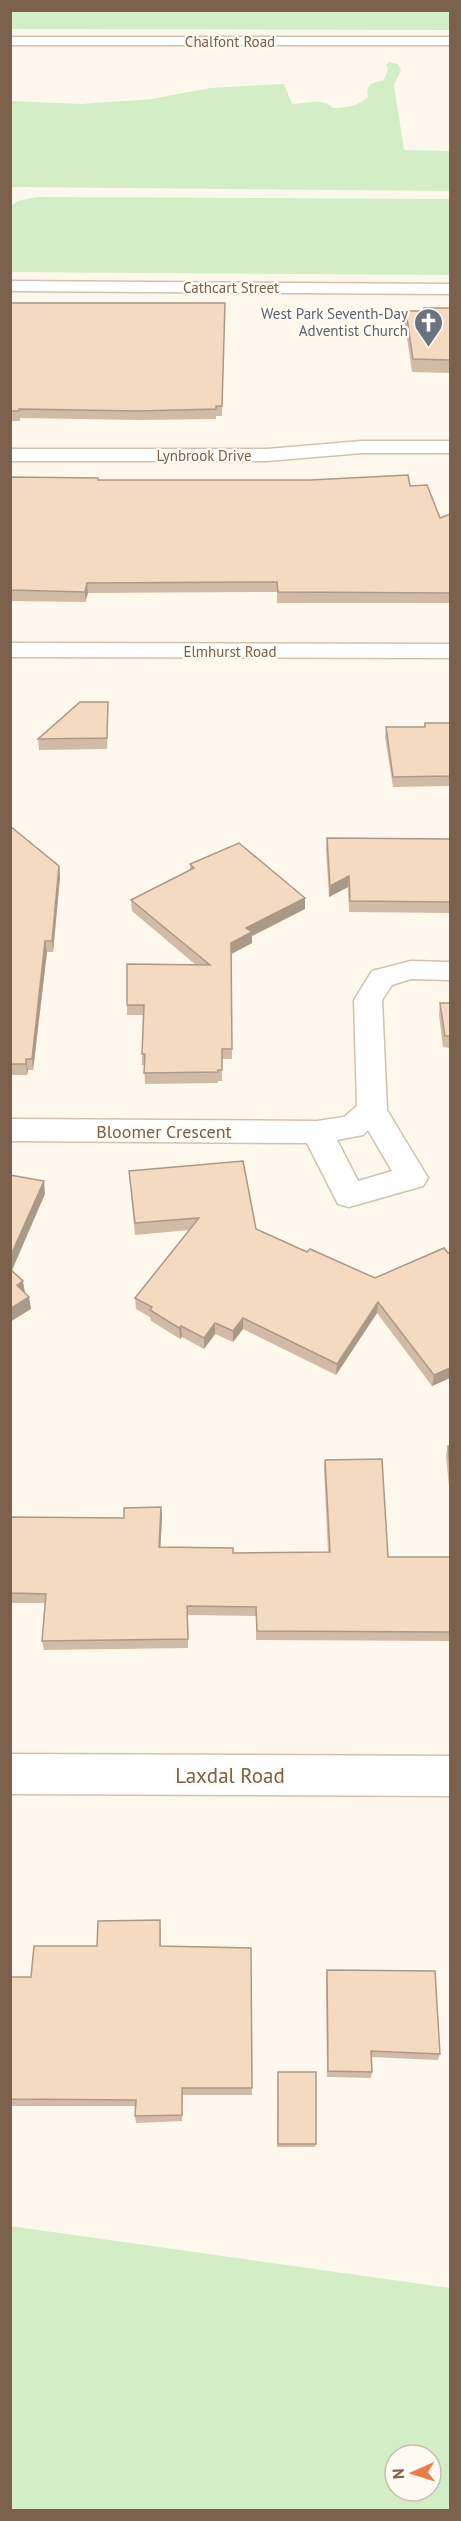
<svg xmlns="http://www.w3.org/2000/svg" width="461" height="2521" font-family="'PT Sans',sans-serif">
  <rect width="100%" height="100%" fill="#fdf8eb"/>
  <!-- green -->
  <g fill="#d3edc7" fill-rule="evenodd">
    <polygon points="11,10 450,10 450,30 11,29"/>
    <path d="M389,62L398,64L401,70L394,85L404,150L450,151V191L11,187V101L81,104L152,99L210,88L284,84L292,104C307,104 322,97 333,108C345,108 359,106 368,97L367,90L370,84L384,80L388,69L386,65Z"/>
    <polygon points="37,197 450,199 450,275 11,272 11,206 18,201"/>
    <path d="M10,2226L450,2288V2510H11ZM395,2455H431V2491H395Z"/>
  </g>
  <g fill="none" stroke-linecap="round" stroke-linejoin="round">
    <defs>
      <g id="minor">
        <rect x="10" y="37" width="440" height="8"/>
        <polygon points="10,281 450,284 450,294 10,291"/>
        <polygon points="362,441 450,441 450,453 362,453 267,461 10,461 10,449 267,449"/>
        <polygon points="10,643 450,644 450,658 10,657"/>
        <path d="M411,961L450,962V980L411,979L392,985L382,1000L387,1110L428,1178L423,1186L349,1207L338,1204L307,1143L10,1141V1119L317,1121L344,1117L357,1106L354,1000L372,971ZM368,1130L392,1171L358,1181L337,1140L363,1135Z"/>
        <polygon points="10,1754 450,1756 450,1796 10,1794"/>
      </g>
    </defs>
    <!-- minor casing -->
    <use href="#minor" stroke="#d2c1ae" stroke-width="3"/>
    <!-- minor -->
    <use href="#minor" fill="#fff" fill-rule="evenodd"/>
  </g>
  <!-- wall -->
  <g fill="#d2bba6">
    <polygon points="10,303 225,303 222,416 216,416 216,419 139,420 20,418 20,421 10,421"/>
    <polygon points="424,308 450,308 450,373 412,372 405,324 406,311 424,311"/>
    <polygon points="10,477 98,480 410,486 440,518 450,514 450,603 277,603 277,592 88,593 85,602 10,601"/>
    <polygon points="108,713 107,749 39,750 38,739"/>
    <polygon points="425,723 450,723 450,786 393,787 385,737 386,727 424,727"/>
    <polygon points="10,826 59,866 60,877 53,952 47,952 33,1070 28,1070 27,1075 10,1075"/>
    <polygon points="327,838 450,839 450,913 349,912 348,887 329,897 326,849"/>
    <polygon points="190,864 305,898 305,909 252,936 252,943 232,954 232,1059 222,1059 222,1081 218,1081 218,1083 145,1084 144,1065 142,1065 142,1054 143,1015 127,1015 127,1005 196,965 132,911 131,900 190,870"/>
    <polygon points="440,1003 450,1003 450,1048 443,1047 439,1015"/>
    <polygon points="130,1183 256,1229 307,1252 375,1278 450,1378 432,1386 377,1313 336,1375 243,1329 233,1342 215,1334 204,1349 182,1337 180,1339 151,1321 150,1317 136,1309 135,1298 189,1230 135,1235"/>
    <polygon points="448,1446 450,1446 450,1497 446,1456"/>
    <polygon points="325,1460 388,1557 450,1557 450,1641 256,1640 256,1616 188,1615 188,1648 44,1650 42,1641 45,1603 10,1603 10,1517 124,1518 161,1507 162,1517 160,1547 233,1553 328,1552 324,1469"/>
    <polygon points="161,1929 161,1946 252,2088 252,2095 183,2095 182,2121 136,2123 135,2116 136,2106 10,2106 10,1977 31,1977 97,1946"/>
    <polygon points="327,1970 440,2054 438,2060 371,2057 372,2072 371,2078 327,2077 326,1976"/>
    <polygon points="278,2072 316,2144 315,2147 277,2147"/>
  </g>
  <!-- shaded-wall -->
  <g fill="#ab9987">
    <polygon points="87,583 88,593 85,602 85,592"/>
    <polygon points="59,866 60,877 53,952 52,941"/>
    <polygon points="349,876 348,887 329,897 330,886"/>
    <polygon points="305,898 305,909 252,936 252,943 231,954 231,943 246,928"/>
    <polygon points="45,941 47,952 33,1070 32,1059"/>
    <polygon points="26,1059 28,1070 27,1075 26,1064"/>
    <polygon points="44,1181 45,1194 10,1275 10,1257"/>
    <polygon points="23,1281 25,1293 17,1285"/>
    <polygon points="29,1297 31,1309 10,1322 10,1309"/>
    <polygon points="378,1302 377,1313 336,1375 337,1364"/>
    <polygon points="243,1318 243,1329 233,1342 233,1331"/>
    <polygon points="215,1323 215,1334 204,1349 204,1338"/>
    <polygon points="181,1326 182,1337 180,1339 179,1328"/>
    <polygon points="450,1368 450,1378 432,1386 434,1375"/>
    <polygon points="161,1507 162,1517 160,1556 159,1547"/>
  </g>
  <!-- building -->
  <g fill="#f4dac1" stroke="#ab9987" stroke-width="1.5">
    <polygon points="10,303 225,303 222,406 216,406 216,409 139,411 19,409 19,411 10,411"/>
    <polygon points="424,308 450,308 450,360 413,359 406,311 424,311"/>
    <polygon points="408,475 410,486 427,485 440,518 450,514 450,593 278,592 277,582 87,583 85,592 10,590 10,477 98,478 98,480 310,480"/>
    <polygon points="80,702 108,702 107,738 38,739"/>
    <polygon points="425,723 450,723 450,776 393,777 386,727 425,727"/>
    <polygon points="10,826 59,866 52,941 45,941 32,1059 26,1059 26,1064 10,1064"/>
    <polygon points="327,838 450,839 450,902 350,901 349,876 330,886"/>
    <polygon points="239,843 305,898 246,928 252,932 231,943 232,1049 222,1049 222,1070 218,1070 218,1072 144,1073 145,1054 142,1054 144,1005 127,1005 127,964 210,965 131,900 194,868 190,864"/>
    <polygon points="440,1003 450,1003 450,1036 445,1036"/>
    <polygon points="243,1161 256,1229 307,1252 310,1249 375,1278 444,1248 448,1253 450,1252 450,1368 434,1375 378,1302 337,1364 243,1318 233,1331 215,1323 204,1338 181,1326 179,1328 150,1310 152,1307 135,1298 199,1218 135,1223 129,1171"/>
    <polygon points="10,1175 44,1181 10,1257"/>
    <polygon points="10,1269 23,1281 17,1285 29,1297 10,1309"/>
    <polygon points="448,1446 450,1446 450,1471"/>
    <polygon points="382,1459 388,1557 450,1557 450,1632 257,1631 256,1607 187,1606 188,1639 42,1641 46,1594 10,1593 10,1517 124,1518 124,1508 161,1507 159,1547 233,1548 233,1553 330,1552 325,1460"/>
    <polygon points="160,1920 160,1946 251,1948 252,2088 182,2088 182,2115 135,2116 136,2100 10,2099 10,1977 31,1977 34,1946 97,1946 98,1921"/>
    <polygon points="327,1970 435,1971 440,2054 371,2051 372,2072 328,2071"/>
    <rect x="278" y="2072" width="38" height="72"/>
  </g>
  <!-- icons -->
  <defs>
    <symbol id="church-pin" viewBox="-11 -11 22 30"><path d="M0 17L-7.5 6A9.5 9.5 0 1 1 7.5 6Z" fill="#6b7280" stroke="#fffbf2"/><path d="M-1.2-6h2.4v3.5h3.3v2.4h-3.3V6h-2.4V-.1h-3.3v-2.4h3.3Z" fill="#fff"/></symbol>
  </defs>
  <g fill-rule="evenodd">
    <use href="#church-pin" x="412" y="306" width="33" height="45"/>
  </g>
  <g text-anchor="middle" dominant-baseline="central" stroke-width="4.5" stroke-linejoin="round" paint-order="stroke">
    <!-- far-street labels -->
    <g font-size="15" fill="#7b604b" stroke="#fffbf2">
      <text x="230" y="41">Chalfont Road</text>
      <text x="231" y="287">Cathcart Street</text>
      <text x="204" y="455">Lynbrook Drive</text>
      <text x="230" y="651">Elmhurst Road</text>
    </g>
    <!-- far-worship labels -->
    <g font-size="15" fill="#5b616d" stroke="#fffbf2" text-anchor="end">
      <text x="408" y="313">West Park Seventh-Day<tspan x="408" dy="17">Adventist Church</tspan></text>
    </g>
    <!-- street labels -->
    <g font-size="18" fill="#7b604b" stroke="#fffbf2">
      <text x="164" y="1131">Bloomer Crescent</text>
    </g>
    <!-- near-street labels -->
    <g font-size="21" fill="#7b604b" stroke="#fffbf2">
      <text x="230" y="1775">Laxdal Road</text>
    </g>
  </g>
  <!-- border -->
  <rect width="461" height="2521" fill="none" stroke="#7b604b" stroke-width="24"/>
  <!-- north arrow -->
  <g transform="translate(413 2473) rotate(267)"><circle r="28" fill="#fffbf2" stroke="#cabdaf" stroke-width="1.5"/>
  <path d="M0-4.5L10 22L0 15L-10 22Z" fill="#ec7d4b"/>
  <text y="-9" font-size="16" font-weight="bold" text-anchor="middle" fill="#7b604b">N</text>
  </g>
</svg>
